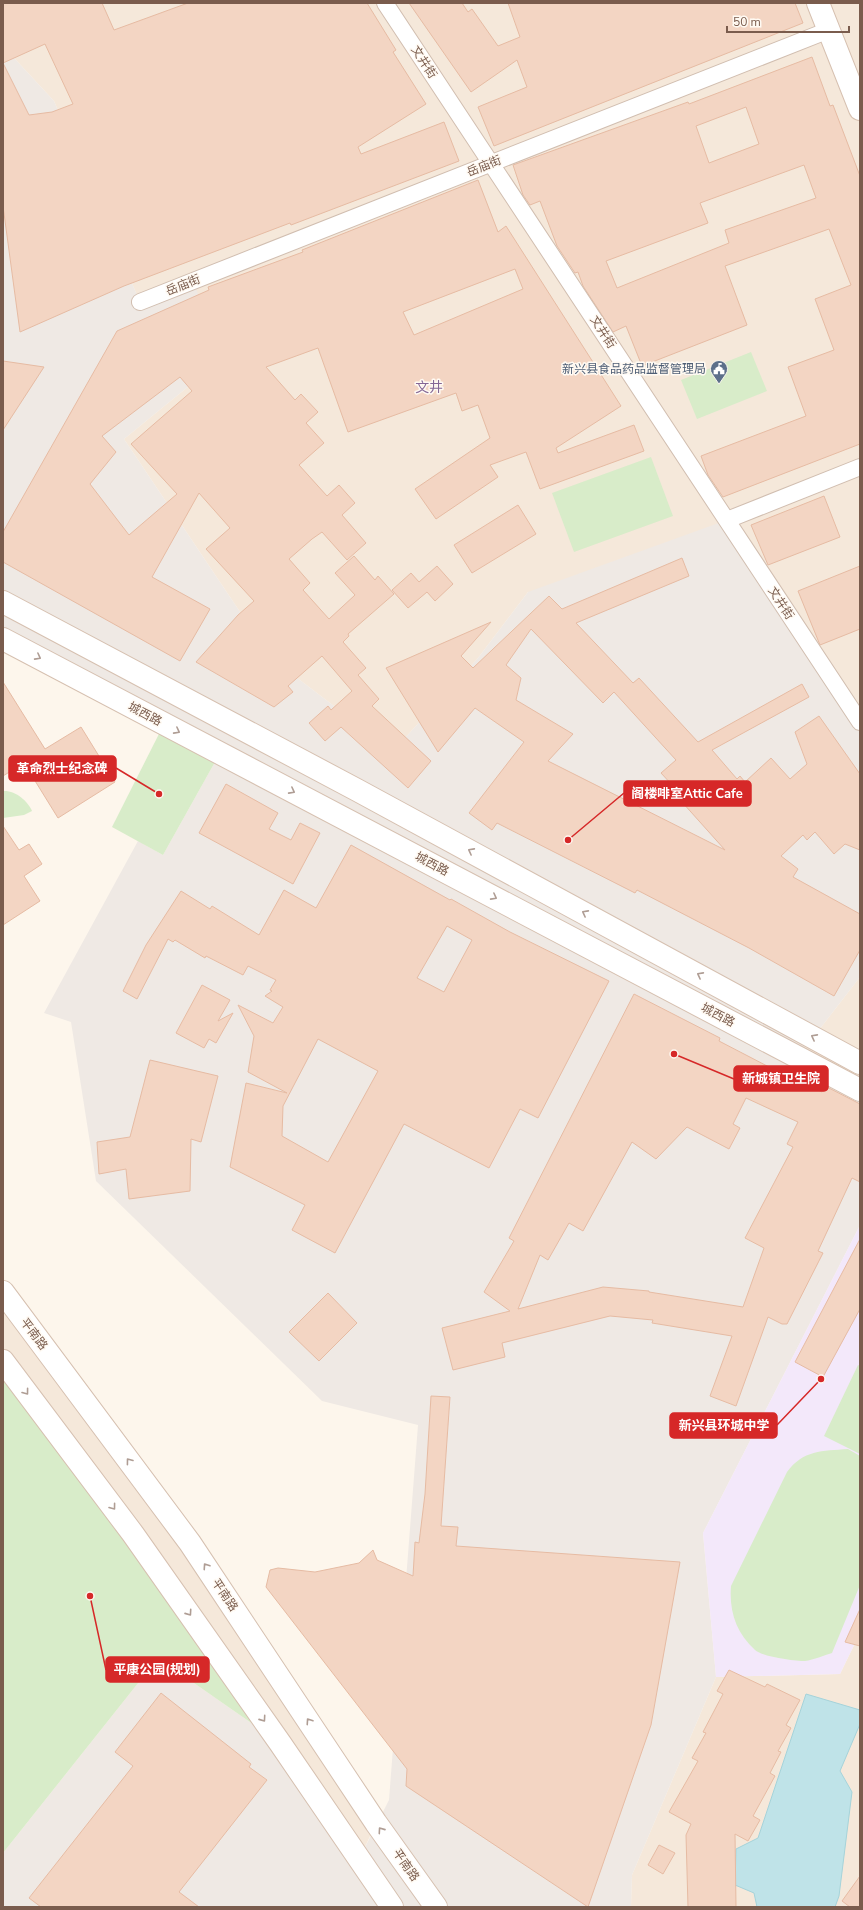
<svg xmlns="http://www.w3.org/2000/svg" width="863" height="1910" font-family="'Nunito Sans','Noto Sans SC',sans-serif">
  <rect width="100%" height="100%" fill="#fdf6ec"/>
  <!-- residential -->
  <g fill="#f5e8da">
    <polygon points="3,3 860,3 860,722 528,592 478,658 393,751 271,658 124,439 222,359 140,302 54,101 3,46"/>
    <polygon points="860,977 860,1090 798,1057"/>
    <polygon points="3,1292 376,1823 359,1860 3,1361"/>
    <polygon points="860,1633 860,1907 631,1907 632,1875 716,1677 840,1674"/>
  </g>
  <!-- industrial -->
  <polygon fill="#efe9e4" points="3,46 54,101 140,302 194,283 222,359 124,439 271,658 393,751 478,658 528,592 727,520 860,722 860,977 798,1057 860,1090 860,1225 703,1533 716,1677 632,1875 631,1907 3,1907 3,1853 158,1658 280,1743 359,1859 389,1800 418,1425 322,1401 96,1181 71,1022 44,1013 138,841 163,855 220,753 3,639"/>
  <!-- education -->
  <polygon fill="#f3e8fa" points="860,1225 860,1633 840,1674 716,1677 703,1533"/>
  <!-- green -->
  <g fill="#d8ecc9">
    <polygon points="751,352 767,391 697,419 681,380"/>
    <polygon points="651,457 673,516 574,552 552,493"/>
    <polygon points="164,724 220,753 163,855 112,827"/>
    <path d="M3,791C15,790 28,801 32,811L24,815L3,818Z"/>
    <polygon points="3,1361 280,1743 158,1658 3,1853"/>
    <polygon points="858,1365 860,1366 860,1454 824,1436"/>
    <path d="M848,1449L860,1456V1585L832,1653C824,1655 814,1660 805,1661C794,1661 763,1657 755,1650C736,1633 729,1611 731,1586L787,1472C803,1450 822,1451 848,1449Z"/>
  </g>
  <!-- water -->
  <polygon fill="#bfe3e8" stroke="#a5d3da" points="806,1694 860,1710 860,1724 840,1771 852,1792 839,1896 835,1907 757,1907 754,1893 735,1885 736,1849 758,1838"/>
  <!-- building -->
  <g fill="#f3d5c3" stroke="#e6bba3" fill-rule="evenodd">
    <polygon points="3,3 102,3 114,30 188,3 367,3 396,50 393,52 426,104 358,147 361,154 444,122 459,161 291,225 290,223 124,286 20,332 3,206 3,63 29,115 52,112 73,104 45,44 3,63"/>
    <polygon points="409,3 462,3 468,12 472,9 498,46 520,37 508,3 795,3 803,23 494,146 478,107 527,87 517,60 471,92"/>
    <path d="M812,57L830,106L833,105L860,176V444L723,497L708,475L701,456L806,416L788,367L834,350L815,299L851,285L829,229L725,266L747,325L642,366L626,326L613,332L583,286L578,272L575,273L557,246L540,201L530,205L523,195L513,165L688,102L689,104ZM746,107L759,144L709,163L696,126ZM804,165L816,198L725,230L729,243L617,288L606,261L708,223L700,203Z"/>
    <path d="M478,180L498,232L506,226L621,406L556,448L558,453L634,425L644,451L540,489L526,452L490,465L498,477L436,519L415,489L490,438L478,405L462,411L456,393L348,432L318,348L266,367L295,400L301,394L318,412L306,423L324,443L299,465L327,496L339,485L355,503L342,515L366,543L347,560L322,532L312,539L289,559L310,583L303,590L329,619L355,595L335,573L354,556L375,580L378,576L394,594L348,634L349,636L343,642L366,668L358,675L379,699L372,706L431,761L408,788L341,727L325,741L309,723L328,706L331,710L352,691L322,656L288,686L293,692L274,707L196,662L238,615L254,601L206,549L230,528L199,493L152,577L210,609L180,661L3,562V532L117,331L209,290L208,287L303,252L302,250ZM515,269L523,289L414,335L403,312ZM180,377L192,391L131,444L177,494L129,535L90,484L116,452L102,436Z"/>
    <polygon points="3,361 44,367 3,430"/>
    <polygon points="824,496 840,537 768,565 751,525"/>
    <polygon points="518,505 536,534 472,573 454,545"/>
    <path d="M682,558L689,576L576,623L633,683L639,678L698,742L802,684L809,697L712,750L737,779L740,776L745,782L771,758L790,779L807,764L795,732L819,716L860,774V850L845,844L834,854L815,832L807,840L803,835L781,856L798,869L793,877L860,914V950L834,996L749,948L637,890L635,893L497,823L492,830L469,813L524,742L475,708L438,752L386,668L491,622L461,656L473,668L549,596L562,609ZM531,629L603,703L614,692L676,760L661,773L685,799L682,802L725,850L548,761L573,734L516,700L521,678L506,665Z"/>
    <polygon points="437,566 453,584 435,601 427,592 408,608 392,590 411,573 419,582"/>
    <polygon points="860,566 860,629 820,645 798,591"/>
    <polygon points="3,682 45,749 81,727 115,782 58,818 24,763 3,776"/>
    <polygon points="226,784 278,813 269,829 291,840 300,823 320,833 293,884 199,833"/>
    <polygon points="3,826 19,850 29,844 42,864 24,876 40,901 3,925"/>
    <path d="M351,845L450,900L451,899L510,932L609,981L538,1118L520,1109L489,1168L404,1124L335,1253L292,1230L305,1205L230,1167L246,1083L287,1093L248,1072L254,1036L238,1005L273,1023L283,1007L265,996L272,991L270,990L276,980L248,966L243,975L206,956L205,958L175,940L173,942L168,939L137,999L123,991L146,945L181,891L210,909L212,906L259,935L284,890L316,908ZM447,926L472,940L444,992L417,978ZM318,1039L378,1071L328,1162L282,1136L283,1106Z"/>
    <polygon points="202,985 230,1000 218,1021 233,1013 216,1043 209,1039 204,1048 176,1033"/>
    <path d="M634,994L720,1038L719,1041L769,1067L822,1092L825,1086L860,1104V1182L852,1178L818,1251L823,1253L787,1324H782L768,1317L736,1406L710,1396L732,1336L652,1323L653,1320L610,1316L502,1343L505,1357L453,1370L442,1328L510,1311L484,1292L514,1241L509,1238ZM746,1098L798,1122L787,1144L793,1147L745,1238L764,1248L743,1307L649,1292V1291L603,1287L518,1309L540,1255L548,1260L569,1223L583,1231L632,1142L656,1159L687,1127L729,1149L740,1128L733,1124Z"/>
    <polygon points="150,1060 218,1076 201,1142 191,1139 190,1191 129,1199 126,1169 99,1174 97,1142 130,1137"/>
    <polygon points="860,1239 860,1309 823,1377 795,1362"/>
    <polygon points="328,1293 357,1323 319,1361 289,1332"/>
    <polygon points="431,1396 450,1397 441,1526 458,1527 456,1546 680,1562 651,1725 588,1907 406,1786 407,1769 266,1587 270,1570 278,1568 315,1572 359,1563 373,1550 377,1560 413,1576 415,1542 419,1543 425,1494"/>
    <polygon points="860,1609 860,1646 845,1642"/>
    <polygon points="729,1670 765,1687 767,1684 800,1700 786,1725 791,1728 778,1751 781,1752 770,1773 775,1776 753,1816 760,1820 748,1841 735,1834 736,1907 688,1907 686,1835 691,1824 669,1812 698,1761 692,1758 706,1733 703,1732 723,1694 717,1691"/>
    <polygon points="161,1693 251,1764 249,1767 267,1780 179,1892 199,1907 41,1907 29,1898 133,1766 115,1752"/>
    <polygon points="659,1845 675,1853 663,1874 648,1865"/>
    <polygon points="860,1876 860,1907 850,1907 842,1901"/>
  </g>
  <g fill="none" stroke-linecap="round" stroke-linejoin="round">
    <defs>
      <g id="street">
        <polyline points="385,3 860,722"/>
        <polyline points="140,302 829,30"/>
        <polyline points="727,520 860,467"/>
      </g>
      <g id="secondary">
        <polyline points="818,3 860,109"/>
        <polyline points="3,602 357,790 860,1063"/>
        <polyline points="3,639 860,1090"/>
        <polyline points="3,1292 190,1543 376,1823 436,1907"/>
        <polyline points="3,1361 133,1534 280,1743 392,1907"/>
      </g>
    </defs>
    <!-- street casing -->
    <use href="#street" stroke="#d1beb0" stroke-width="18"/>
    <!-- secondary casing -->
    <use href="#secondary" stroke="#d6c0b0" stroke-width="24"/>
    <!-- street -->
    <use href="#street" stroke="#fff" stroke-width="16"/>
    <!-- secondary -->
    <use href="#secondary" stroke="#fff" stroke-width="22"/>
  </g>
  <!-- one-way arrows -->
  <defs><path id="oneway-chevron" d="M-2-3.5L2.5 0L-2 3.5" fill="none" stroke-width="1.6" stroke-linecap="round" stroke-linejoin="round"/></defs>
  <g stroke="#af9d94">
    <use href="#oneway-chevron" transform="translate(38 657) rotate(28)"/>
    <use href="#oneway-chevron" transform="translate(177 731) rotate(28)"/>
    <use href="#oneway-chevron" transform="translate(292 791) rotate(28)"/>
    <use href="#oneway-chevron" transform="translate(471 851) rotate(-152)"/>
    <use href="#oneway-chevron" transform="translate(494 897) rotate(28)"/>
    <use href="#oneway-chevron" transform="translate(585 913) rotate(-152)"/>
    <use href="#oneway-chevron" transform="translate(700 975) rotate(-152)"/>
    <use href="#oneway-chevron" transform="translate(814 1037) rotate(-152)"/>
    <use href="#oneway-chevron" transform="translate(26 1392) rotate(53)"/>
    <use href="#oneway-chevron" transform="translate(129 1461) rotate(-127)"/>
    <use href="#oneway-chevron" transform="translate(113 1507) rotate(53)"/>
    <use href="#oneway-chevron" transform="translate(206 1566) rotate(-124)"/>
    <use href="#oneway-chevron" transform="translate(189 1613) rotate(55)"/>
    <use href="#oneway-chevron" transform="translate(263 1719) rotate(55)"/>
    <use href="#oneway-chevron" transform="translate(309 1721) rotate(-124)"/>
    <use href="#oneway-chevron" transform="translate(381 1830) rotate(-125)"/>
  </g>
  <!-- icons -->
  <defs>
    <symbol id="civic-pin" viewBox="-11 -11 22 30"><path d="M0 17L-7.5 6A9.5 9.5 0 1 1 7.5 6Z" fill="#5c6f8a" stroke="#fffaf3"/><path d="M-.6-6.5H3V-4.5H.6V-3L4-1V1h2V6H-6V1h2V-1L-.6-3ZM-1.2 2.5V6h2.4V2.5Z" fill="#fff"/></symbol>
  </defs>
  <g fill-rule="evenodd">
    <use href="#civic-pin" x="709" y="359" width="20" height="27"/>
  </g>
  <g text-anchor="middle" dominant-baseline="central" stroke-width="3" stroke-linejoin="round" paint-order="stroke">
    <!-- street labels -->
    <g font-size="12" fill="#7a5c4d" stroke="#fffaf3">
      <text transform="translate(424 62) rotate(57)">文井街</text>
      <text transform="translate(484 166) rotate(-22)">岳庙街</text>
      <text transform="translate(183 285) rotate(-22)">岳庙街</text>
      <text transform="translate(603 332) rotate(57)">文井街</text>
      <text transform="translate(781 603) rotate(57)">文井街</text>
      <text transform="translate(145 714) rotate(28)">城西路</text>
      <text transform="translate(432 864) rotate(28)">城西路</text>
      <text transform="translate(718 1015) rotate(28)">城西路</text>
      <text transform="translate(34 1334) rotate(53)">平南路</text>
      <text transform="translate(225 1595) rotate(56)">平南路</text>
      <text transform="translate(406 1865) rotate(55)">平南路</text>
    </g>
    <!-- service labels -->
    <g font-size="12" fill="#4e5e75" stroke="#fffaf3" text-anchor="end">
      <text x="706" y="369">新兴县食品药品监督管理局</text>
    </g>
    <!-- quarter labels -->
    <g font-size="14" fill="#846695" stroke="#fffaf3">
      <text x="429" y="387">文井</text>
    </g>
  </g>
  <!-- callouts -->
  <path fill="none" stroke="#d62828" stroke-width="1.5" d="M159 794L116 768M568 840L624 793M674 1054L734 1079M821 1379L777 1425M90 1596L106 1670"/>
  <g fill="#d62828" stroke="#fffaf3" stroke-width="1.5">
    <circle cx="159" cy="794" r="4"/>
    <circle cx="568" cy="840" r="4"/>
    <circle cx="674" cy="1054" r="4"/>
    <circle cx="821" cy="1379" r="4"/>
    <circle cx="90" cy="1596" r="4"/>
  </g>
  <g fill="#d62828" stroke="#d62828" stroke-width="1.5">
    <rect x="9" y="756" width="107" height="25" rx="4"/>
    <rect x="624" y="781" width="127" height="25" rx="4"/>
    <rect x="734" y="1066" width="94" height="25" rx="4"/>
    <rect x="670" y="1413" width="107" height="25" rx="4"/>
    <rect x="106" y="1657" width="103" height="25" rx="4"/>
  </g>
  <g font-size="13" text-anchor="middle" font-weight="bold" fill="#fff">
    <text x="62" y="773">革命烈士纪念碑</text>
    <text x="687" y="798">阁楼啡室Attic Cafe</text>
    <text x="781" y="1083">新城镇卫生院</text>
    <text x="724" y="1430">新兴县环城中学</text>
    <text x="157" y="1674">平康公园(规划)</text>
  </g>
  <!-- border -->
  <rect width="863" height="1910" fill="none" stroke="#7a5c4d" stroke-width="8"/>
  <!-- scale -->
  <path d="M727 26v6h122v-6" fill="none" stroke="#7a5c4d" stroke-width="2"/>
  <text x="733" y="26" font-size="12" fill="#7a5c4d" stroke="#fffaf3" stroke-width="3" paint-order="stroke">50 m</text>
</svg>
